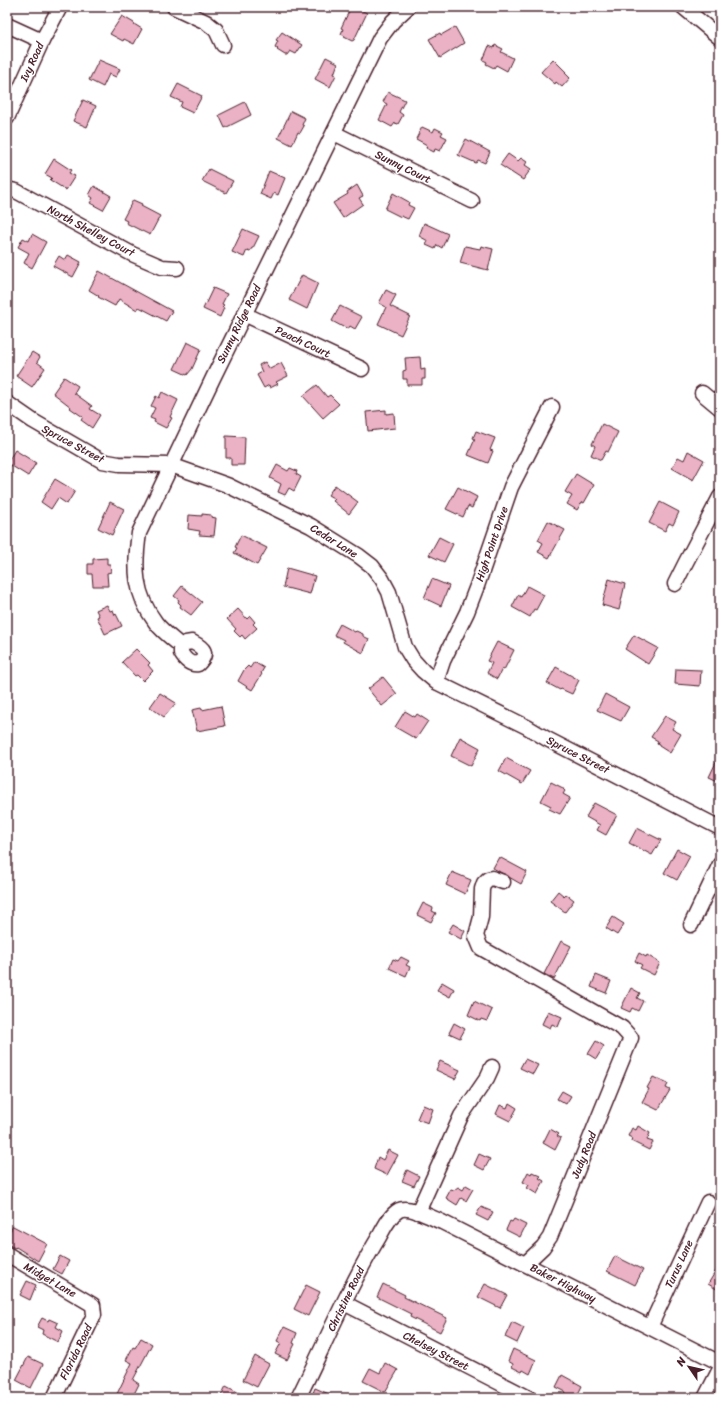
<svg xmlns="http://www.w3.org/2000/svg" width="727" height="1405" font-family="Sriracha,sans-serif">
  <rect width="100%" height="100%" fill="#fff"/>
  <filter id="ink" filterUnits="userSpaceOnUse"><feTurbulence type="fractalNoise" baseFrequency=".025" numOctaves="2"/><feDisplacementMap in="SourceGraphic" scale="8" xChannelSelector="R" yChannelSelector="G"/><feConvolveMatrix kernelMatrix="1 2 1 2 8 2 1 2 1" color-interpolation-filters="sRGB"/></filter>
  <g filter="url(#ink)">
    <!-- building -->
    <g fill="#ebb2c6" stroke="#4a1f2b">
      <polygon points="351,7 354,7 367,13 354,40 352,41 344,37 345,36 341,34 343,29 341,28"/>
      <polygon points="122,16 134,23 134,24 142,29 134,44 124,39 123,41 110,34"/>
      <polygon points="455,27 464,43 440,58 429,39 440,33 441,35"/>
      <polygon points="282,32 302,45 296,54 290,51 287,55 285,55 277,50 278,49 275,47 278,41 276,40"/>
      <polygon points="495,45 503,49 501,52 513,58 507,71 496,65 494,68 486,64 487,62 483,60 489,46 494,48"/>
      <polygon points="326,57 338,63 334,74 336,75 330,87 315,79"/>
      <polygon points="553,59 566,72 565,73 570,78 562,87 556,82 555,84 541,72"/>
      <polygon points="99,60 120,69 116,77 109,74 103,87 89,80"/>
      <polygon points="178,84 202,96 193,113 180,107 182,102 171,97"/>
      <polygon points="388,92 405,100 399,112 403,115 398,124 395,123 392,127 379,120 387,104 383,102"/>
      <polygon points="83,100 96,106 87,127 73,121"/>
      <polygon points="245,102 251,115 225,128 219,115"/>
      <polygon points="291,111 305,118 302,125 304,126 300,133 298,132 292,145 278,138"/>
      <polygon points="422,127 433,132 435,128 443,132 441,135 447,138 440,151 435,149 434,152 426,148 427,145 416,139"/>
      <polygon points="466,139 490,152 485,163 478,160 476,163 458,155"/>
      <polygon points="508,154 518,161 521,158 527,162 525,165 531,169 523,180 500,165"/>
      <polygon points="54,159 71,170 69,173 75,176 66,190 50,180 52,178 45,174"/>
      <polygon points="209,169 233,181 226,193 202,181"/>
      <polygon points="269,171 285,178 278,195 274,193 271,199 260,194"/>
      <polygon points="357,185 363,196 359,198 363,204 343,218 333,203 348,194 347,192"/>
      <polygon points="94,186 111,196 103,210 90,203 93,198 89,195"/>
      <polygon points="393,193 409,202 408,205 414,208 408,219 401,216 401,217 385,209"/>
      <polygon points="133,200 142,204 141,206 160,216 150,235 126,223 127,221 123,219"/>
      <polygon points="424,223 448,234 442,248 437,245 435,249 426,245 428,241 419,236"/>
      <polygon points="243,229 259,236 253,248 252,248 250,251 247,250 244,257 232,252"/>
      <polygon points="32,234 46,242 32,268 24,263 29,253 18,247 23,238 29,241"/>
      <polygon points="465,246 480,249 481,246 493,249 488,270 460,263"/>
      <polygon points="68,255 81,262 73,277 53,266 59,256 65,260"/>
      <polygon points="99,271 172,311 166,321 139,307 137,310 119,299 115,306 98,297 99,296 89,290"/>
      <polygon points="302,275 318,283 307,309 289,300"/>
      <polygon points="213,288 227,294 222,304 224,305 222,307 224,308 220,317 203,309"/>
      <polygon points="386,290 396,295 390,306 410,316 401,335 378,324 386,307 379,303"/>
      <polygon points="340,306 362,317 355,329 350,326 348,329 343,326 343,327 332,321"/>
      <polygon points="187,342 201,349 192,369 187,375 174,369"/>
      <polygon points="32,352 40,357 37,362 45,368 32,387 16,376"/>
      <polygon points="420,357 421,370 425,369 425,379 422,379 422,385 407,385 407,379 403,379 403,371 406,370 405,358"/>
      <polygon points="265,362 270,369 281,363 288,376 276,382 278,384 270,388 269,385 264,388 257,375 262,372 259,365"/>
      <polygon points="64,377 78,386 74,393 92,406 90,409 100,415 92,428 81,420 83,417 70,408 71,407 53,393"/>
      <polygon points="317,385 327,397 330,395 339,404 323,418 303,396"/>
      <polygon points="162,392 178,400 170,417 172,418 166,428 154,422 155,420 150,418 155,408 151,406 156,396 159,398"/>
      <polygon points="386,410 386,414 394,413 395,428 368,431 366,412"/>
      <polygon points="602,424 618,432 608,452 606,451 601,460 591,455 595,446 592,444"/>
      <polygon points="476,431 495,438 490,450 493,451 488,463 468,455 475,439 473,438"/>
      <polygon points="226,436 245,437 244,465 231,465 231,458 226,458"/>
      <polygon points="15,450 36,463 28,476 7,463"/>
      <polygon points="688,451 704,460 693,480 672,468 678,457 684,460"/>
      <polygon points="277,465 288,471 290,468 297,471 296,474 301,477 294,491 289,488 285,495 278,492 281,484 270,478"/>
      <polygon points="576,474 594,485 588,496 584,503 582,502 577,510 567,504 572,496 565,492"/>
      <polygon points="55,479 75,491 67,504 58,498 51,509 41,502"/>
      <polygon points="335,485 358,502 349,514 333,501 335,499 328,495"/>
      <polygon points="458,487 477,497 472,508 468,506 463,517 446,509"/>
      <polygon points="110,502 124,509 112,535 98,528"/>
      <polygon points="660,502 679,512 673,525 669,523 665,531 649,523"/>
      <polygon points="202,514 211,515 211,517 216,518 214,536 199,535 200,531 188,529 189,515 202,516"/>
      <polygon points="548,521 565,530 549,558 538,552 543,543 538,540"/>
      <polygon points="241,535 267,548 257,565 234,553 237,548 235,547"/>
      <polygon points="439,537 453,544 444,562 429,555"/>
      <polygon points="107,558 107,564 110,564 111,572 107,573 108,586 93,586 92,574 88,574 88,564 93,564 93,559"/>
      <polygon points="287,568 315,576 310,594 283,587"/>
      <polygon points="432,579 449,586 441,606 424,598"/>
      <polygon points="609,579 625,584 619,610 602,605"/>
      <polygon points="182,586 202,602 191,615 180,607 181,605 178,602 179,600 174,596"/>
      <polygon points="527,586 544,595 536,610 534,609 530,617 512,607 518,595 521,597"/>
      <polygon points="107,605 110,611 113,610 115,615 116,614 122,626 105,634 97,617 99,616 96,610"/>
      <polygon points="238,609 247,619 250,616 255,622 253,624 257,628 245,639 242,635 240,637 234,631 236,629 227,619"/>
      <polygon points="340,624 355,632 356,631 363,634 363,636 369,639 363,653 343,642 344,640 334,635"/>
      <polygon points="634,635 658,648 648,664 625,649"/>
      <polygon points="497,642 514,650 504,670 502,669 497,679 487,673 492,663 487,661"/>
      <polygon points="136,649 150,663 148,665 153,671 143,681 137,675 135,676 122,662"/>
      <polygon points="254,662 264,668 261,673 262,674 252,690 238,681 244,670 248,666 250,668"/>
      <polygon points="556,667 579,680 572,694 561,689 560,690 547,683"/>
      <polygon points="676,669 701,670 700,686 675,684"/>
      <polygon points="383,677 397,694 382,706 368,689"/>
      <polygon points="160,693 176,703 164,717 150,707"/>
      <polygon points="605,694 629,707 621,721 597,710"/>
      <polygon points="221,706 225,726 197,731 192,710 201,708 202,710"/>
      <polygon points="405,711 415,717 417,714 428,721 416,739 395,727"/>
      <polygon points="665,716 676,722 672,729 681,734 670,753 659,746 659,745 657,744 658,741 651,737"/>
      <polygon points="460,737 480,748 471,766 451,756"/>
      <polygon points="720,754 720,782 709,777"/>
      <polygon points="506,758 530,771 522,784 499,771"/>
      <polygon points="551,782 563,788 563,789 565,791 563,794 570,798 560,814 549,809 551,806 541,801"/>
      <polygon points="594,803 617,815 606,835 597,830 600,825 586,817"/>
      <polygon points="637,828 661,840 652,855 629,843"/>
      <polygon points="677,849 690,856 677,880 664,873"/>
      <polygon points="499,857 527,872 521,884 493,868"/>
      <polygon points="452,872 471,880 465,894 446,885"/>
      <polygon points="558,891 564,896 566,894 574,900 565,912 550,901"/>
      <polygon points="423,903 433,908 432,911 436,913 431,922 417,915"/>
      <polygon points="613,917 624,924 617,935 606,928"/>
      <polygon points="453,924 465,931 461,939 448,932"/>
      <polygon points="561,941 571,946 554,979 544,974"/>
      <polygon points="639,953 646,957 647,955 660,963 654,975 640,968 642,965 635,961"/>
      <polygon points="401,957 409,961 406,965 410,967 406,976 389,968 393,959 398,961"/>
      <polygon points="596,975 611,981 606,993 591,987"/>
      <polygon points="442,982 454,989 450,997 437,990"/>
      <polygon points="631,988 640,993 637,998 643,1001 638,1011 632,1008 630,1012 621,1008"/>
      <polygon points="474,1001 492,1010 487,1021 481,1019 480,1021 468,1015"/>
      <polygon points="548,1011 562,1017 558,1027 552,1024 550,1028 542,1024"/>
      <polygon points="454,1023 465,1029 460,1038 449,1033"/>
      <polygon points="596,1041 604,1046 596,1059 588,1054"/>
      <polygon points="525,1059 538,1065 533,1074 520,1068"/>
      <polygon points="440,1061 460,1070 455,1079 436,1070"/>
      <polygon points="653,1077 668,1084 666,1088 670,1090 658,1110 642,1102 649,1089 647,1088"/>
      <polygon points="562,1091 571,1096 566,1104 557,1099"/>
      <polygon points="509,1103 517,1108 510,1121 496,1114 500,1105 507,1108"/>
      <polygon points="423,1105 433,1109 428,1123 417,1119"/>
      <polygon points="638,1126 650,1133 647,1140 653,1142 649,1150 631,1141 632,1138 628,1136 632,1128 636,1130"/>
      <polygon points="550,1129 559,1134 557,1136 561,1138 555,1150 543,1143"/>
      <polygon points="388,1150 398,1155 387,1175 374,1169 378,1157 383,1160"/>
      <polygon points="479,1154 490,1159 484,1170 474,1165"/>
      <polygon points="407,1170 419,1176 414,1186 402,1181"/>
      <polygon points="528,1172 531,1174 532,1172 541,1176 539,1178 544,1181 537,1194 527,1188 529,1185 523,1182"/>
      <polygon points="466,1185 473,1189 466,1201 461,1198 457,1205 446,1198 451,1189 454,1190 458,1187 463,1190"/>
      <polygon points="481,1207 493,1212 488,1221 476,1215"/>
      <polygon points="514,1219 526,1225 520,1237 506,1230 510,1221 512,1222"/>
      <polygon points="13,1226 47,1244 38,1261 16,1247 15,1248 7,1244 7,1236"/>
      <polygon points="60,1256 69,1261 62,1274 53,1269"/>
      <polygon points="615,1256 643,1270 635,1285 607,1271"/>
      <polygon points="720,1264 720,1291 708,1284"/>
      <polygon points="27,1281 36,1285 30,1300 20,1295"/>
      <polygon points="383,1284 405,1295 404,1297 447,1318 440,1332 410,1317 411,1314 377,1297"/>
      <polygon points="485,1284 507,1295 500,1308 478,1297"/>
      <polygon points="306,1285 320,1292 308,1316 294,1309"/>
      <polygon points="42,1318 48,1321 49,1319 58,1323 56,1327 63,1331 58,1342 42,1334 43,1330 37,1327"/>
      <polygon points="512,1322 524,1328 517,1343 505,1337"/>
      <polygon points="284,1327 297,1333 293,1343 295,1344 287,1360 275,1354 281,1343 277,1341"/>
      <polygon points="141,1338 152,1344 133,1380 139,1384 132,1398 115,1398 132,1363 126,1360 133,1347 135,1348"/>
      <polygon points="513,1349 536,1360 530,1374 523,1370 522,1372 512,1367 513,1364 508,1361"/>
      <polygon points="255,1356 269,1364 257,1387 243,1380"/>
      <polygon points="28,1357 43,1364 31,1388 16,1380"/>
      <polygon points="385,1363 398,1370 385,1392 363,1381 370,1368 380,1373"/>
      <polygon points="562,1375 582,1386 576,1398 569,1398 564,1395 566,1392 556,1387"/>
      <polygon points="226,1386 249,1398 220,1398"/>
      <polygon points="315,1388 338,1398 311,1398"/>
    </g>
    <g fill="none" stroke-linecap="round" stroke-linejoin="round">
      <defs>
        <g id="minor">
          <polyline points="174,7 206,22 216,30 223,45"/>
          <polyline points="683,7 720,38"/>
          <polyline points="7,25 42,41"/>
          <polyline points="7,118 42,41 60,7"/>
          <polyline points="334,133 472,201"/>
          <polyline points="7,189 16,191 132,254 162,267 177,268"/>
          <polyline points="244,314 362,369"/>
          <polyline points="702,393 720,408"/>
          <polyline points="7,403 33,421 102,461 119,464 171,465 227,485 311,526 359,556 372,566 382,579 389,592 405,647 413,660 423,671 436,682 527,727 547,739 720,828"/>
          <polyline points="675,584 685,564 720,497"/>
          <path d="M192,642C204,648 209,653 198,664C190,665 185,660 181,653V646L186,643Z"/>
          <path d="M181,646C173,639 163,632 156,623C134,594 134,567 139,533L213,378L380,38L393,21L408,7"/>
          <polyline points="436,682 443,661 467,612 477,586 511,487 552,407"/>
          <polyline points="503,882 492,878 488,879 484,883 482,889 481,917 476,936 481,948 622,1028 631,1038 550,1237 543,1247 525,1264"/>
          <polyline points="691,925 720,864"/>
          <polyline points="418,1212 461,1116 487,1078 492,1067"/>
          <polyline points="7,1254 93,1305 94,1315 54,1398"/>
          <polyline points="344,1303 529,1398"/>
          <polyline points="650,1327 708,1202"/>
          <path d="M298,1398C325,1344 348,1288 379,1237C384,1228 390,1215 399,1210C409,1205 432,1218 442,1222L720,1363"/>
          <polyline points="705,1398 720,1369"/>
        </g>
      </defs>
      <!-- minor casing -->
      <use href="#minor" stroke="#4a1f2b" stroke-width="17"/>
      <!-- minor -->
      <use href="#minor" stroke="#fff" stroke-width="14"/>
    </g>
  </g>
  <g text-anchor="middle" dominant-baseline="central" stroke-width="3" stroke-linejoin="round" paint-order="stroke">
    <!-- street labels -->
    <g font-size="11" fill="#4a1f2b" stroke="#fff">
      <text transform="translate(32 62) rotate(-65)">Ivy Road</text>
      <text transform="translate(403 167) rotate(26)">Sunny Court</text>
      <text transform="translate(91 231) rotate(28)">North Shelley Court</text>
      <text transform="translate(239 324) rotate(-64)">Sunny Ridge Road</text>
      <text transform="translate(303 342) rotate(25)">Peach Court</text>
      <text transform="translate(73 444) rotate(28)">Spruce Street</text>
      <text transform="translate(334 541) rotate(32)">Cedar Lane</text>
      <text transform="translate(492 544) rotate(-71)">High Point Drive</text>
      <text transform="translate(578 755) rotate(27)">Spruce Street</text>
      <text transform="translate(584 1155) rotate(-68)">Judy Road</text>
      <text transform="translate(679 1264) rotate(-65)">Turus Lane</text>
      <text transform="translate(50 1280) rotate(30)">Midget Lane</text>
      <text transform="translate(563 1283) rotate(27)">Baker Highway</text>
      <text transform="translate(346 1299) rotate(-64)">Christine Road</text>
      <text transform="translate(436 1351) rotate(27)">Chelsey Street</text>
      <text transform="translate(76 1352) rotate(-64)">Florida Road</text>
    </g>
  </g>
  <!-- margin -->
  <rect width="727" height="1405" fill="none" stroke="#fff" stroke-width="24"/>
  <rect x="12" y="12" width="703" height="1381" fill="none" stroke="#4a1f2b" stroke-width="1.5" filter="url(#ink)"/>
  <!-- north arrow -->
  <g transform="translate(689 1367) rotate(304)" stroke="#ffffff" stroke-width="3" paint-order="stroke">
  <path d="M0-3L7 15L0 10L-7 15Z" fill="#4a1f2b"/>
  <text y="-6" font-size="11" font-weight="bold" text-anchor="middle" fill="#4a1f2b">N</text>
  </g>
</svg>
